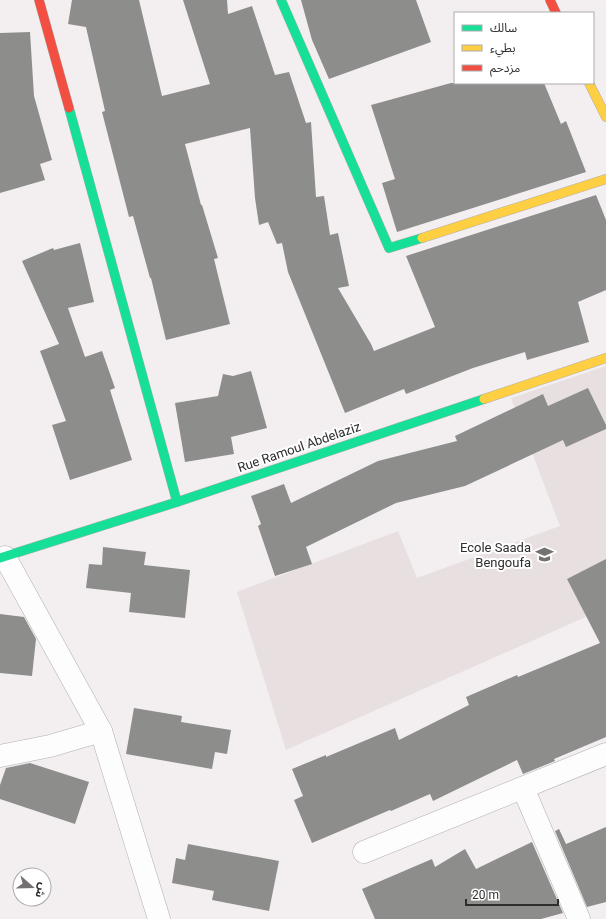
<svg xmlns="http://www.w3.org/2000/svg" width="606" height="919" font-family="Roboto,'Noto Sans Arabic',sans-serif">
  <rect width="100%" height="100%" fill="#f3eff0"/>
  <!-- built -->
  <polygon fill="#e7dfe0" points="606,366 606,608 286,750 237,592 398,531 417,578 560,526 511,398"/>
  <!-- building -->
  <g fill="#8d8d8c">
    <polygon points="72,0 139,0 162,96 210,84 183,0 227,0 228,14 252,6 275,75 289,72 306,123 311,122 316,197 324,196 330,235 338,233 349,286 338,288 371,344 374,351 435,327 406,256 596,195 606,220 606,290 578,302 589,342 527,360 525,352 473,368 406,394 404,389 345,413 288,272 282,243 277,244 268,222 259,225 255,198 250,128 185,144 201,205 202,205 218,258 214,259 230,324 166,340 151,278 150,278 133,216 129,217 102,112 105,111 86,27 68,24"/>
    <polygon points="301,0 416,0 431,42 329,79 312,40"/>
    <polygon points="30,32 34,96 52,160 40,164 45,180 0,193 0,33"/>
    <polygon points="451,83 544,83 561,124 566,121 586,172 397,232 382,183 395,179 371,105"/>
    <polygon points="80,243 94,302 68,308 85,357 102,351 115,388 110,390 132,460 70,480 52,425 66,421 40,351 59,344 22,261 53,248 54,250"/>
    <polygon points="251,371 267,428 231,437 234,454 185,462 175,403 218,396 223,374 233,376"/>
    <polygon points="588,388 606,425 606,429 566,447 563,440 465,486 396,503 306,547 312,564 275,576 258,526 261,524 251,496 284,484 291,503 378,461 457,441 455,436 543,394 548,406"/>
    <polygon points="103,547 146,552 144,565 190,570 185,618 129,612 131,593 86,588 89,564 102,565"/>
    <polygon points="606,559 606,737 554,759 555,761 523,774 517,760 433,801 430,794 391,811 390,810 312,843 294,800 303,796 292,769 326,755 326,757 395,728 399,740 469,705 466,697 517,675 518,677 600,643 567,579"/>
    <polygon points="0,614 24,617 36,639 32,676 0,673"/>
    <polygon points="134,708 182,716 181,722 231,730 227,754 215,752 212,769 126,754"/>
    <polygon points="30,763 89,782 75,824 0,799 0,785 6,768"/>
    <polygon points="606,827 606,902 587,907 555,831 559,829 566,844"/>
    <polygon points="532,842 563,913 541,919 375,919 362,889 432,859 435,867 465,849 476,869"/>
    <polygon points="188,844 279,861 269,911 212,900 214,891 172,883 176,858 185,860"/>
  </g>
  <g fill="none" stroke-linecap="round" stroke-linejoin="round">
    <defs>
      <g id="street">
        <polyline points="5,557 101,731 159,919"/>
        <polyline points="0,756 50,746 101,731"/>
        <polyline points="523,788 579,919"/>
        <polyline points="364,852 606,754"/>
      </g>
      <g id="fast">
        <polyline points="281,0 389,248 422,238"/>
        <polyline points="69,108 177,502"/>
        <polyline points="0,558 177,502 484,399"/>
      </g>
      <g id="slow">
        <polyline points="589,83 606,117"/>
        <polyline points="422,238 606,179"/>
        <polyline points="484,399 606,358"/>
      </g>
      <g id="jam">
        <polyline points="39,0 69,108"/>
        <polyline points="550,0 556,13"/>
      </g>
    </defs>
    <!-- street casing -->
    <use href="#street" stroke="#b1afaf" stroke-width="23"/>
    <!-- fast casing -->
    <use href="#fast" stroke="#b1afaf" stroke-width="10"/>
    <!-- slow casing -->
    <use href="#slow" stroke="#b1afaf" stroke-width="10"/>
    <!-- jam casing -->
    <use href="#jam" stroke="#b1afaf" stroke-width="10"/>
    <!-- street -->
    <use href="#street" stroke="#fdfdfd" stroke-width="22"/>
    <!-- fast -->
    <use href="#fast" stroke="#16e098" stroke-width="9"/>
    <!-- slow -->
    <use href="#slow" stroke="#ffcf43" stroke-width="9"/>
    <!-- jam -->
    <use href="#jam" stroke="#f24e42" stroke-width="9"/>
  </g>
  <!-- icons -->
  <defs>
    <symbol id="school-bare" viewBox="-9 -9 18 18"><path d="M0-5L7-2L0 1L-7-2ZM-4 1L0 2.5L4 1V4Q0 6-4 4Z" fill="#747171" stroke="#fff" stroke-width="2.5" paint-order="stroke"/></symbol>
  </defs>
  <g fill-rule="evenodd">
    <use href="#school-bare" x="532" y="542" width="25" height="25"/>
  </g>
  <g text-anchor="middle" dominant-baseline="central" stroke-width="4" stroke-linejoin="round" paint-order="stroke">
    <!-- street labels -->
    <g font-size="13" fill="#2f2d2d" stroke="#fff">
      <text transform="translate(299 447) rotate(-19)">Rue Ramoul Abdelaziz</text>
    </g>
    <!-- poi labels -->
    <g font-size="13" fill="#2f2d2d" stroke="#fff" text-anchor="end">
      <text x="531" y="547">Ecole Saada<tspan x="531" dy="15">Bengoufa</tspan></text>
    </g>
  </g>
  <!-- legend -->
  <rect x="454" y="12" width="140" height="72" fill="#ffffff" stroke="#acabab"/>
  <rect x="462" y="25" width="20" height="6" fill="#16e098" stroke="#acabab"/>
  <text x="490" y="32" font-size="12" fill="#2f2d2d">سالك</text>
  <rect x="462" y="45" width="20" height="6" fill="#ffcf43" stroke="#acabab"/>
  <text x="490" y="52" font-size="12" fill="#2f2d2d">بطيء</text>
  <rect x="462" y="65" width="20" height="6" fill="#f24e42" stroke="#acabab"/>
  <text x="490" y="72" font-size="12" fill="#2f2d2d">مزدحم</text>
  <!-- north arrow -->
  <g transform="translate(32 887) rotate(110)"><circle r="19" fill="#ffffff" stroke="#acabab"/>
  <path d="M0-3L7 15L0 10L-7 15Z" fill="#747171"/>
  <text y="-6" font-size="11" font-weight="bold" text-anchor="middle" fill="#2f2d2d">ش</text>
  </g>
  <!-- scale -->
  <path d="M466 899v6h92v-6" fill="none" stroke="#2f2d2d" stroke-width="2"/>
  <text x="472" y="899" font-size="12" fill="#2f2d2d" stroke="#ffffff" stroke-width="3" paint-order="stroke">20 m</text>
</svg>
